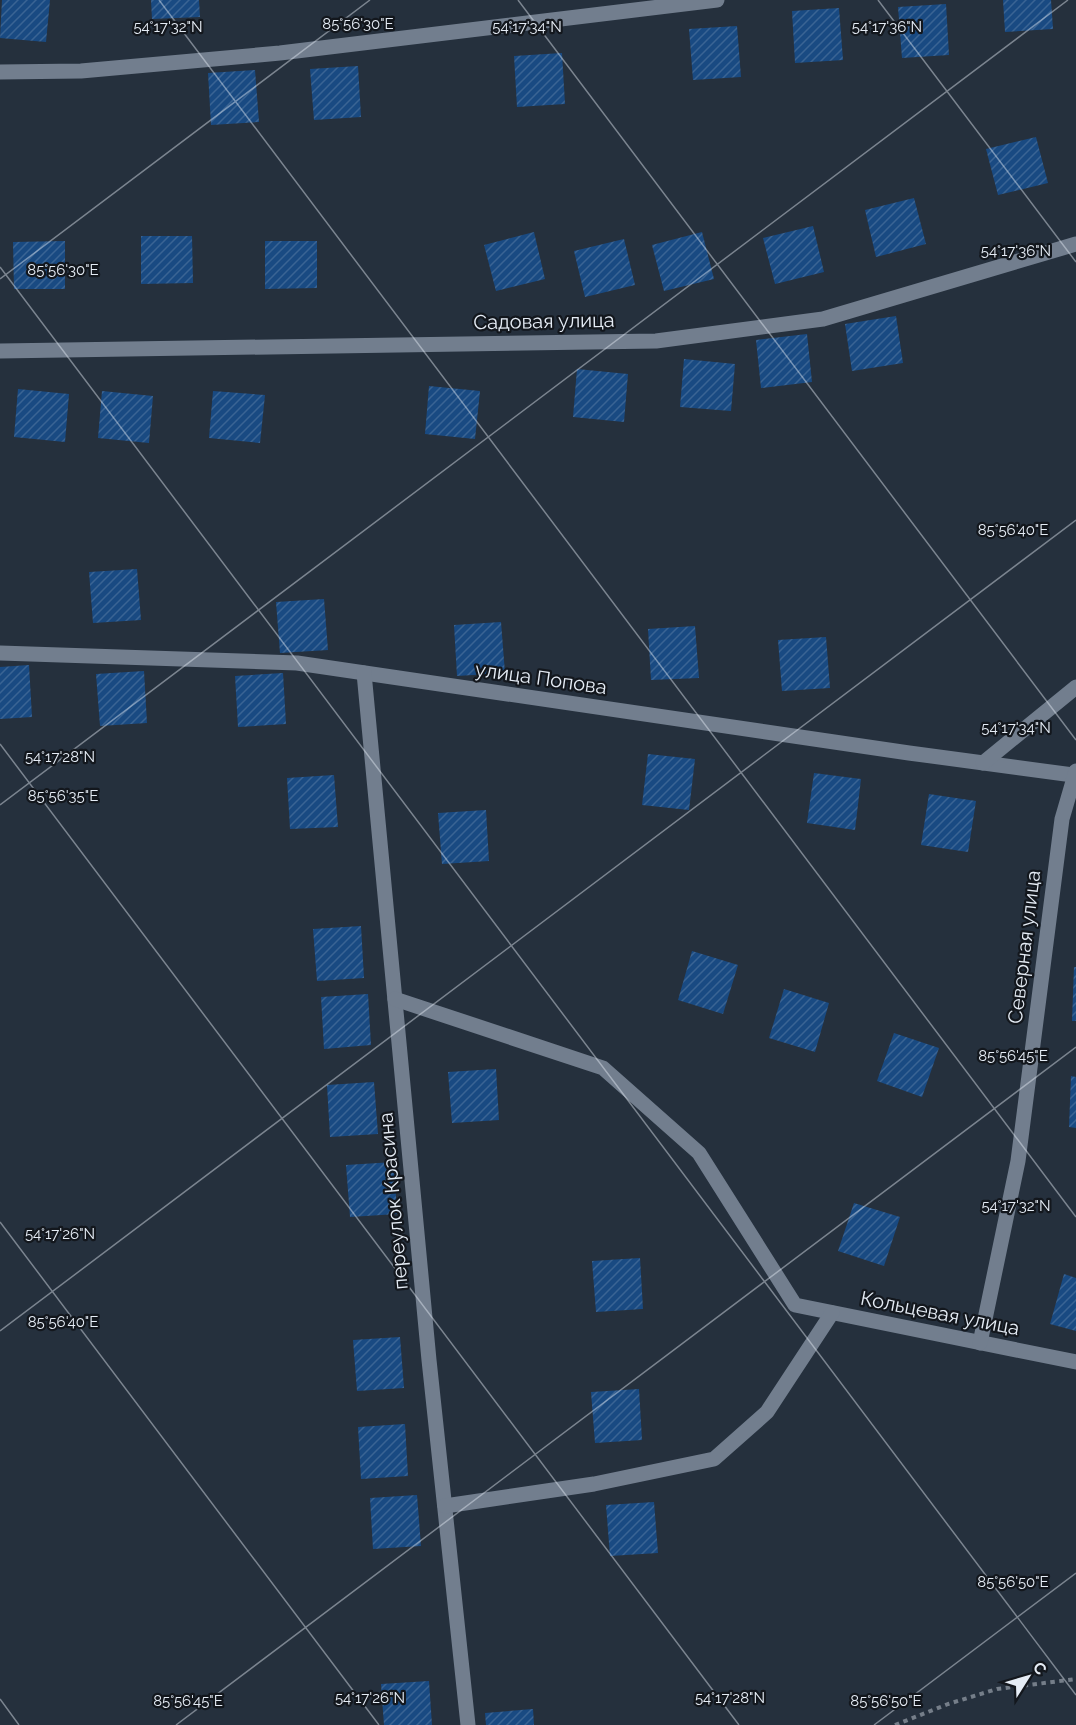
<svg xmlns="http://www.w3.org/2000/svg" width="1076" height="1725" font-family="Raleway,sans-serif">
  <defs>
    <pattern id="building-hatch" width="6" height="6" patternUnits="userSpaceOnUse" patternTransform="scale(1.5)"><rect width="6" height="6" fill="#194a82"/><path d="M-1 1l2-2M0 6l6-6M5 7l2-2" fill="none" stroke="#3a6494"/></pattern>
  </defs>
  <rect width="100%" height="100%" fill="#25303d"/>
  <!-- building -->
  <g fill="url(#building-hatch)">
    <polygon points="2,0 50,0 46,42 0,38"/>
    <polygon points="151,0 199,0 200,17 152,19"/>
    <polygon points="1003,0 1051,0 1053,29 1005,32"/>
    <polygon points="946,4 949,55 902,58 898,7"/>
    <polygon points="839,8 843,60 795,63 792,11"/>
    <polygon points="737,26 741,77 693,80 689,29"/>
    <polygon points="562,53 565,104 517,107 514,56"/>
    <polygon points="358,66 361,117 314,120 310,69"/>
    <polygon points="255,70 259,122 211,125 208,73"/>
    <polygon points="1036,137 1048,183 998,195 986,149"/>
    <polygon points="914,198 926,244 876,257 865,210"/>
    <polygon points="813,226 824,272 775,284 763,238"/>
    <polygon points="534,232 545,279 496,291 484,245"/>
    <polygon points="702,232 714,279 664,291 652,245"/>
    <polygon points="141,236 192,236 193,283 141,284"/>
    <polygon points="624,239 635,285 585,297 574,251"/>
    <polygon points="65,241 65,289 14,289 13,242"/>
    <polygon points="265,241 317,241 317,288 265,289"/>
    <polygon points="896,316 903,363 852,371 845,324"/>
    <polygon points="807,334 812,382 761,388 756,340"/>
    <polygon points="684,359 735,364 731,411 680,407"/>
    <polygon points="577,369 628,374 624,422 573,417"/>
    <polygon points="429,386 480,391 475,439 425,434"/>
    <polygon points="18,389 69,394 65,442 14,437"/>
    <polygon points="102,391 153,396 149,443 98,438"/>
    <polygon points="213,391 265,395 260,443 209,438"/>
    <polygon points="137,569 141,620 93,623 89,572"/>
    <polygon points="324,599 328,650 280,653 276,602"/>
    <polygon points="501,622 505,673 457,676 454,625"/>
    <polygon points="695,626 699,678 651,680 648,629"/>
    <polygon points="826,637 830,688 782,691 778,640"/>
    <polygon points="29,665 32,717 0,719 0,667"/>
    <polygon points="144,671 147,723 100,726 96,674"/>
    <polygon points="283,673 286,724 238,727 235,676"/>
    <polygon points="648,754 695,759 689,810 642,805"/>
    <polygon points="814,773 861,779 855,830 807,823"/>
    <polygon points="334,775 338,827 290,829 287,778"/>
    <polygon points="929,794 976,801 968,852 921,845"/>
    <polygon points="486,810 489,861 442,864 438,813"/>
    <polygon points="361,926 364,978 317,981 313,929"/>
    <polygon points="692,951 738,965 723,1014 678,1000"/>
    <polygon points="1074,967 1076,967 1076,1021 1072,1021"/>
    <polygon points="784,989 829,1003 815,1052 769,1038"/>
    <polygon points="368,994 371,1045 324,1049 321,997"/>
    <polygon points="894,1033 939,1048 922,1097 877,1081"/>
    <polygon points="496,1069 499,1120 452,1123 448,1072"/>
    <polygon points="1071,1076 1076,1077 1076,1128 1069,1127"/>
    <polygon points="374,1082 378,1134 330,1137 327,1085"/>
    <polygon points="394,1162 397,1214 350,1217 346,1165"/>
    <polygon points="854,1203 900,1217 884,1266 838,1251"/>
    <polygon points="640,1258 643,1309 596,1312 592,1261"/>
    <polygon points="1064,1274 1076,1278 1076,1331 1050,1324"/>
    <polygon points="400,1337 404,1388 357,1391 353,1340"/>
    <polygon points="639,1389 642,1440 595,1443 591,1392"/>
    <polygon points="405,1424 408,1476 361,1479 358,1427"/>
    <polygon points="417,1495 421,1546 373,1549 370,1498"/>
    <polygon points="654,1502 658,1553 610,1556 606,1505"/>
    <polygon points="429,1681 432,1725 384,1725 381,1684"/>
    <polygon points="533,1709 534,1725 486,1725 485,1713"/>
  </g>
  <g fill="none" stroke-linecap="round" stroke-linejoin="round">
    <!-- path -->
    <polyline stroke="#757e89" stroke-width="4" stroke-dasharray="4.5 4.5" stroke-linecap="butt" points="895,1725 948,1704 997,1689 1076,1679"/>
    <!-- minor -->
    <g stroke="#727e8e" stroke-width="15">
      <polyline points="0,72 81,71 280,53 717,0"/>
      <polyline points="0,351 656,341 823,319 1076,244"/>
      <polyline points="0,653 297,663 909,753 1073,775"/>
      <polyline points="364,673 429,1360 468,1725"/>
      <polyline points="983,763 1076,687"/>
      <polyline points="395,999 603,1068 699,1153 795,1305 1076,1362"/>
      <polyline points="980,1343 1018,1161 1062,819 1076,771"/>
      <polyline points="445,1506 594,1484 714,1459 767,1412 832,1313"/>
    </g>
  </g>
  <!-- ticks -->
  <path fill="none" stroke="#e5ecf5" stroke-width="1.5" stroke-opacity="0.45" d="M159,0L1076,1217M518,0L1076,740M878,0L1076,262M0,267L1076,1695M0,279L370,0M0,744L739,1725M0,805L1068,0M0,1222L379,1725M0,1331L1076,520M0,1699L19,1725M176,1725L1076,1047M874,1725L1076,1573"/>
  <g text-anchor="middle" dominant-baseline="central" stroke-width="4.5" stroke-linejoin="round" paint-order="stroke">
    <!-- street labels -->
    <g font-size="20" fill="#e5ecf5" stroke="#13171d">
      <text transform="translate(544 321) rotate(-1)">Садовая улица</text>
      <text transform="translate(541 678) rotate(8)">улица Попова</text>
      <text transform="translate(1024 947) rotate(-83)">Северная улица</text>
      <text transform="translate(393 1201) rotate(-95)">переулок Красина</text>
      <text transform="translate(940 1313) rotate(11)">Кольцевая улица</text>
    </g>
  </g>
  <g font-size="15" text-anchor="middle" fill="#e5ecf5" stroke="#13171d" stroke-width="4.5" stroke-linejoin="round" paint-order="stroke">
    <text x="358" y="29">85°56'30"E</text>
    <text x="168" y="32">54°17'32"N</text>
    <text x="527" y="32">54°17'34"N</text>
    <text x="887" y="32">54°17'36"N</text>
    <text x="1016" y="256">54°17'36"N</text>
    <text x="63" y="275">85°56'30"E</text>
    <text x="1013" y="535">85°56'40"E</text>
    <text x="1016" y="733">54°17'34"N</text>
    <text x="60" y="762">54°17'28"N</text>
    <text x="63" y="801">85°56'35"E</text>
    <text x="1013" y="1061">85°56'45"E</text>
    <text x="1016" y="1211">54°17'32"N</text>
    <text x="60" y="1239">54°17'26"N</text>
    <text x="63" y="1327">85°56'40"E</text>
    <text x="1013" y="1587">85°56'50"E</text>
    <text x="370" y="1703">54°17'26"N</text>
    <text x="730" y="1703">54°17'28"N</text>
    <text x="188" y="1706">85°56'45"E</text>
    <text x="886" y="1706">85°56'50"E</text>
  </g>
  <!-- north arrow -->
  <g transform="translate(1028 1677) rotate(53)" stroke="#13171d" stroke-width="4.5" paint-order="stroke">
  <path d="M0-4.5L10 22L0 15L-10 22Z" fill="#e5ecf5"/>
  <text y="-9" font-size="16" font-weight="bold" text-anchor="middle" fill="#e5ecf5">С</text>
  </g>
</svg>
